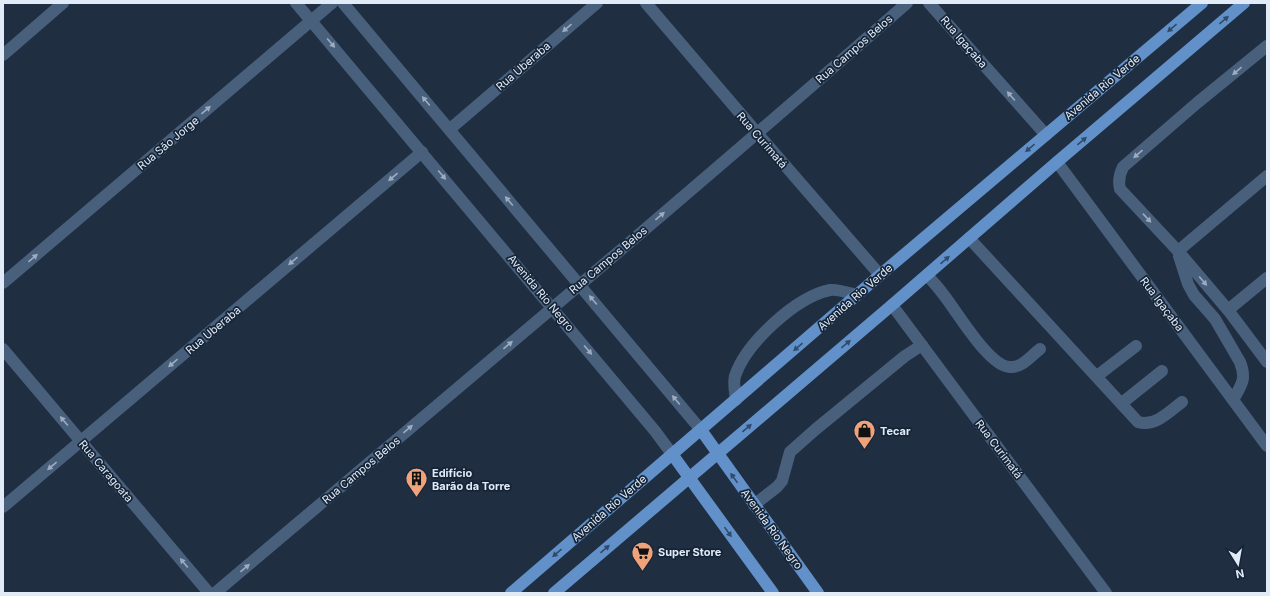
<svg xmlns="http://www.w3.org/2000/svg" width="1270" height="596" font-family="Inter,sans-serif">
  <rect width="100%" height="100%" fill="#1f2e41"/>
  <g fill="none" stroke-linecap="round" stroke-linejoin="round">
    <!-- minor -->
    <g stroke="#49607c" stroke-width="12">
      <polyline points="296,3 655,431 672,454"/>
      <polyline points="343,3 701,430"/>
      <polyline points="646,3 757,133 880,275"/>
      <polyline points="929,3 1046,135"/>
      <path d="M1267,46L1197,103L1123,167C1119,175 1118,181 1120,189L1178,251L1228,310L1267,362"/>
      <polyline points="3,55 63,3"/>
      <polyline points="450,129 597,3"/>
      <polyline points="1057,162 1267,446"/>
      <path d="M969,238L1138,422C1155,427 1169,412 1182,402"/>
      <polyline points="1178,251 1267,176"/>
      <path d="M1179,256L1188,284L1194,295L1215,319L1240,362C1247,380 1241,385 1233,400"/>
      <path d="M927,275C932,281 938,287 943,294C956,310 989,367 1010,367C1022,368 1031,356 1040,349"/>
      <polyline points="3,283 332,3"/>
      <polyline points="892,305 1106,593"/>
      <polyline points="1228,310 1267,278"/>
      <polyline points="3,349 209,593"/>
      <polyline points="1097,376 1136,346"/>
      <path d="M736,400C735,393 733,383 735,376C746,343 796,297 830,290C838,289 849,293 857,295"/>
      <polyline points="1122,403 1162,371"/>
      <polyline points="754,505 777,487 782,481 790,452 816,429 905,356 922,345"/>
      <polyline points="3,507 422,152"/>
      <path d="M215,593C447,397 679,203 907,3"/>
    </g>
    <!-- major -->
    <g stroke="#6291ca" stroke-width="12">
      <polyline points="701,430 818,593"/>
      <polyline points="672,454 773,593"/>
      <polyline points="511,593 880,275 1202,3"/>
      <polyline points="554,593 892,305 1057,162 1244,3"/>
    </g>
  </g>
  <!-- one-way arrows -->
  <defs><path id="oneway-solid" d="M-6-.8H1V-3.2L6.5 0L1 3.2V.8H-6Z"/></defs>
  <g fill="#304a6a">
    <use href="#oneway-solid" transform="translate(1224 20) rotate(-40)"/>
    <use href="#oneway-solid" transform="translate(1172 28) rotate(140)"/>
    <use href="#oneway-solid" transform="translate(1082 141) rotate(-40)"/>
    <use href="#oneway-solid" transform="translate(1030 148) rotate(140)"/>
    <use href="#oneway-solid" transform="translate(945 260) rotate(-41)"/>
    <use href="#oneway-solid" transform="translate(846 344) rotate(-40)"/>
    <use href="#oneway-solid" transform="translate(798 347) rotate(139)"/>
    <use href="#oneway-solid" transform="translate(747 428) rotate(-40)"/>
    <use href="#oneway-solid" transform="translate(734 478) rotate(-126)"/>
    <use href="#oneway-solid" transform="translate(728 532) rotate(54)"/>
    <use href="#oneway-solid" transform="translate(605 549) rotate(-41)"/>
    <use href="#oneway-solid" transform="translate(557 553) rotate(139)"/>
  </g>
  <g fill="#9dacc0">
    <use href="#oneway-solid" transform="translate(567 28) rotate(139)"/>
    <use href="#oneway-solid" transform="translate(331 43) rotate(50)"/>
    <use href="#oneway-solid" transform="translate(1237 71) rotate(140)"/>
    <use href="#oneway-solid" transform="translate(1011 96) rotate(-131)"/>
    <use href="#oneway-solid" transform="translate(426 101) rotate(-130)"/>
    <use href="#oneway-solid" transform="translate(206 110) rotate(-40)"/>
    <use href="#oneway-solid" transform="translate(1138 154) rotate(139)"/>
    <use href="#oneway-solid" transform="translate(442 175) rotate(50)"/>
    <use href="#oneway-solid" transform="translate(393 177) rotate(140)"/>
    <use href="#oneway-solid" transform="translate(509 201) rotate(-130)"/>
    <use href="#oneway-solid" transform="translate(660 216) rotate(-40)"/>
    <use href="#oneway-solid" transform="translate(1147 218) rotate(47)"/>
    <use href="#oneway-solid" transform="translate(33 258) rotate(-40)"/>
    <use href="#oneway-solid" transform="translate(293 261) rotate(140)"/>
    <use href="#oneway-solid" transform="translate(1203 281) rotate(50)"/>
    <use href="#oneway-solid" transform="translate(593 300) rotate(-130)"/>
    <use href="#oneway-solid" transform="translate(508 345) rotate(-40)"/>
    <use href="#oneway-solid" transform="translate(588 350) rotate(50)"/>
    <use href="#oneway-solid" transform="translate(173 363) rotate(140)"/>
    <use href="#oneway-solid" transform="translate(676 400) rotate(-130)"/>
    <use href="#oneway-solid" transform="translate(64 421) rotate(-130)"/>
    <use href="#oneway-solid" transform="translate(408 429) rotate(-40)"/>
    <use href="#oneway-solid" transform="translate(52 466) rotate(140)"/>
    <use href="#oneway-solid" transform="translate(184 563) rotate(-130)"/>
    <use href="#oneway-solid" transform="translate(245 568) rotate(-40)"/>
  </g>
  <!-- icons -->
  <defs>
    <symbol id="shop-pin" viewBox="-11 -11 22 30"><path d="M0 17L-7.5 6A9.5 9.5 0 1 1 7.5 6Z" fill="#f0a27a" stroke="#152436"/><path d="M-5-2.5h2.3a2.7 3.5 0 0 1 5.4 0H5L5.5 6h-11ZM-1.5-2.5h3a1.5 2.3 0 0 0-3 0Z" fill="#111"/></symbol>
    <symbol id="building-pin" viewBox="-11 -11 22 30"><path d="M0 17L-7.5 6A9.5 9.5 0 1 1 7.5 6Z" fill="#f0a27a" stroke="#152436"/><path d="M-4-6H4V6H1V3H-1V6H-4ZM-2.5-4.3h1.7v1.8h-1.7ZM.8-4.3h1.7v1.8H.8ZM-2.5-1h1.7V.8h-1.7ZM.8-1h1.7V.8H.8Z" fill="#111"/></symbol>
    <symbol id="supermarket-pin" viewBox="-11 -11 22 30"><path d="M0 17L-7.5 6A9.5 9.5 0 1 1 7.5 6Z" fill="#f0a27a" stroke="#152436"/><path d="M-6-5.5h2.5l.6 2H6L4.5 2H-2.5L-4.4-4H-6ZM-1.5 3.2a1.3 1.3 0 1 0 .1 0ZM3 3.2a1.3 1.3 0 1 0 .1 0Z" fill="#111"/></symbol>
  </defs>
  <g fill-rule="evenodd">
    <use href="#shop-pin" x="852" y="418" width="25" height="34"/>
    <use href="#building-pin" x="404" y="466" width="25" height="34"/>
    <use href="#supermarket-pin" x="630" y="540" width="25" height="34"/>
  </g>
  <g text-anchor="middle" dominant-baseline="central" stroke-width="3.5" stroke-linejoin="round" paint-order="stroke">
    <!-- street labels -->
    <g font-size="11" fill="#e1ebf8" stroke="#152436">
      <text transform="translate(964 42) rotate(49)">Rua Igaçaba</text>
      <text transform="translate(854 49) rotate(-41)">Rua Campos Belos</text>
      <text transform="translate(523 66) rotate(-41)">Rua Uberaba</text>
      <text transform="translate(1102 87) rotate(-40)">Avenida Rio Verde</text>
      <text transform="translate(762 140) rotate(49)">Rua Curimatá</text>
      <text transform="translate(168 143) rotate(-40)">Rua São Jorge</text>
      <text transform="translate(608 260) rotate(-40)">Rua Campos Belos</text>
      <text transform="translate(541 293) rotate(50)">Avenida Rio Negro</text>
      <text transform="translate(855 297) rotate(-41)">Avenida Rio Verde</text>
      <text transform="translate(1162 304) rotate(53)">Rua Igaçaba</text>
      <text transform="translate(213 330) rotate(-40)">Rua Uberaba</text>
      <text transform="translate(999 449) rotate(53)">Rua Curimatá</text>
      <text transform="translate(361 470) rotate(-40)">Rua Campos Belos</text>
      <text transform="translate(106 471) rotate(50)">Rua Caragoata</text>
      <text transform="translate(609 508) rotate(-41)">Avenida Rio Verde</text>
      <text transform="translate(772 529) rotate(54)">Avenida Rio Negro</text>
    </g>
    <!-- poi labels -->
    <g font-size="11" font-weight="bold" fill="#e1ebf8" stroke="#152436" text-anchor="start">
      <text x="880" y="431">Tecar</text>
      <text x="432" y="473">Edifício<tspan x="432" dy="13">Barão da Torre</tspan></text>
      <text x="658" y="552">Super Store</text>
    </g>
  </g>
  <!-- border -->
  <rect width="1270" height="596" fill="none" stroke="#e1ebf8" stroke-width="8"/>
  <!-- north arrow -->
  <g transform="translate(1238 564) rotate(169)" stroke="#152436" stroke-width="3" paint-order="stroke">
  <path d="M0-3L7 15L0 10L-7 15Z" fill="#e1ebf8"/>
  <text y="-6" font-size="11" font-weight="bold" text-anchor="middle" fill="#e1ebf8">N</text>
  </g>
</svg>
